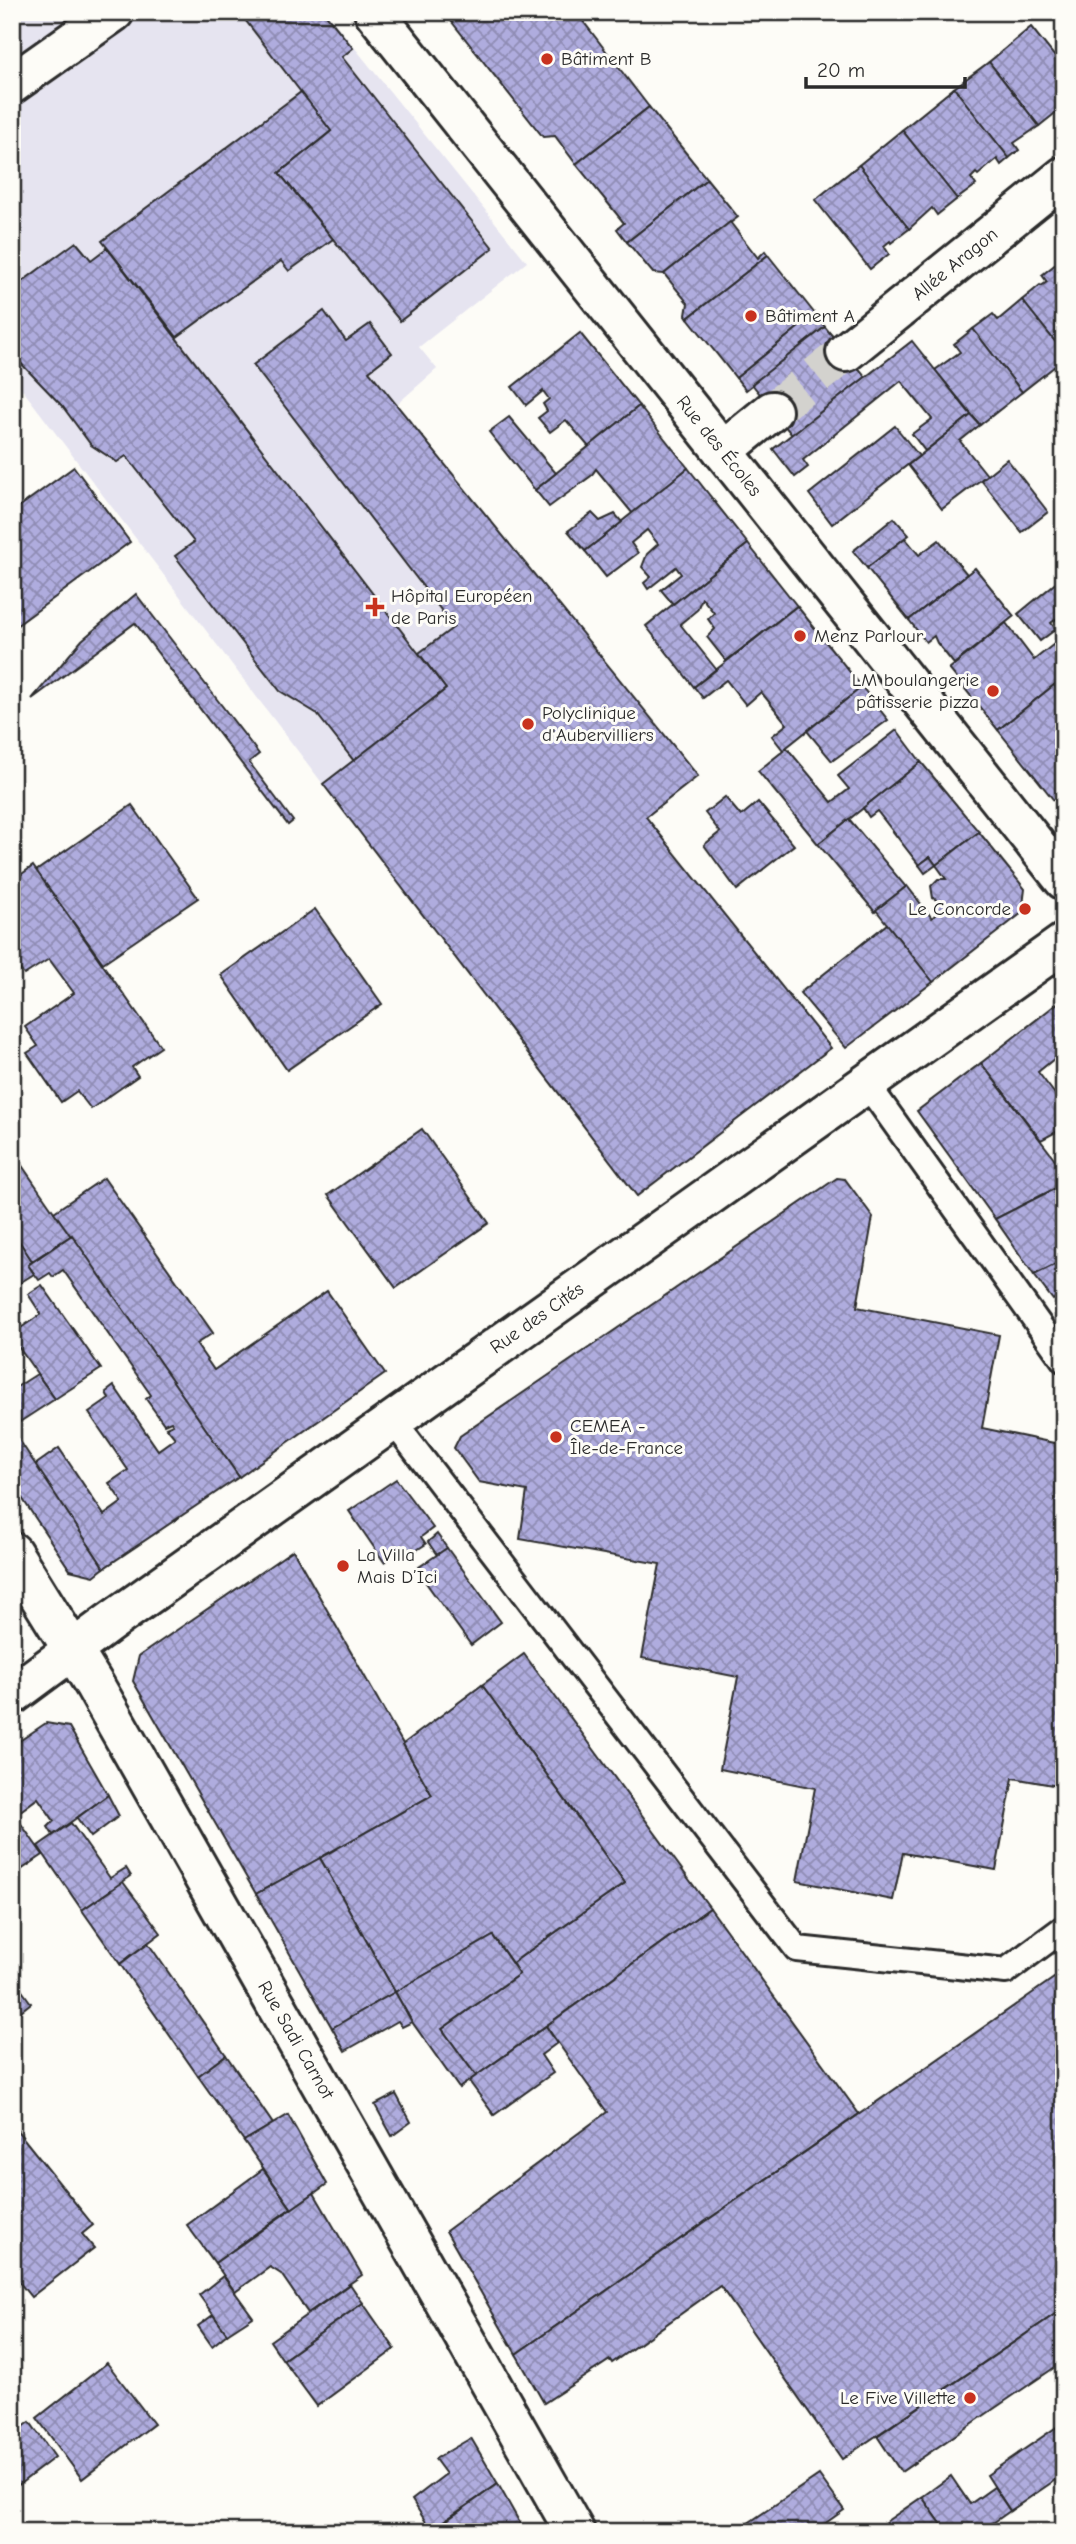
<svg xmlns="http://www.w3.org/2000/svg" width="1076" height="2544" font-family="'Comic Neue',sans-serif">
  <defs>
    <pattern id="building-cross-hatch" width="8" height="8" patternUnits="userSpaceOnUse" patternTransform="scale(1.75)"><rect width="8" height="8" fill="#afacde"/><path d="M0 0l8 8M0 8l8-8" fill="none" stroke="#8f8cb4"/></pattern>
  </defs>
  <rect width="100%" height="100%" fill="#fdfcf7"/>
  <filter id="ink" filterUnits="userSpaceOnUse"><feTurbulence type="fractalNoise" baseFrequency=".0143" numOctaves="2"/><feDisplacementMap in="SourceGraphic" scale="14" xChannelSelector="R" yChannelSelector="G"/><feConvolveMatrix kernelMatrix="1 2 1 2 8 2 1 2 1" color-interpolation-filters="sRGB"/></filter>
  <g filter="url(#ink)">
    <!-- built -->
    <polygon fill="#e6e4f0" points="12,12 326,12 527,262 419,347 437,369 397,404 698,776 646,818 831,1048 637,1196 12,376"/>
    <!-- building -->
    <g fill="url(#building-cross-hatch)" stroke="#2b2b2b" stroke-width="2">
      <polygon points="239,12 324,12 353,48 342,57 493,248 400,321 279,173 331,131"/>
      <polygon points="444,12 576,12 649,107 576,164 555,136 543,137"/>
      <polygon points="1031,27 1064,68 1064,108 1061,105 1056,110 1058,111 1039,126 989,62"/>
      <polygon points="989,62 1039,126 1014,143 1019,150 1009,158 954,88"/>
      <polygon points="954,88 1009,158 1001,165 997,159 978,175 976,173 971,178 976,185 957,199 902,130"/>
      <polygon points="301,92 331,131 279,173 333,239 289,271 281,261 177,337 102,241"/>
      <polygon points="649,107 707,179 627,242 617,229 624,223 576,164"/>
      <polygon points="902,130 957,199 937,215 932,208 909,229 859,165"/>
      <polygon points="859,165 909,229 891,243 890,241 884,246 889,254 870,269 815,200"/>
      <polygon points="707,179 738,217 664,274 653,273 627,242"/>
      <polygon points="730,222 758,258 765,251 768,255 688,318 686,315 688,303 664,274"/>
      <polygon points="76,242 91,260 107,248 446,689 354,761 316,713 280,691 175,556 194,542 126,456 117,462 91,445 63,407 12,354 12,289"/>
      <polygon points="768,255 815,314 736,378 688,318"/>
      <polygon points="1062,259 1064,261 1064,353 1022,300 1040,285 1041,286 1047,282 1042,275"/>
      <polygon points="1022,300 1064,353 1064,359 1022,392 973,329 993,314 998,320"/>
      <polygon points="324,311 346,341 370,324 392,353 369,371 698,776 646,817 831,1048 637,1196 323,784 446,689 419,653 454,627 253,365"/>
      <polygon points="815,314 825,327 746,390 736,378"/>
      <polygon points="825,327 866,377 792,435 752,384"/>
      <polygon points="973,329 1022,392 980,425 935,370 960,352 954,344"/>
      <polygon points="580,333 639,406 589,447 566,420 550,432 538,418 547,411 543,404 549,399 543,391 526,405 512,387"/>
      <polygon points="912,341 971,415 925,451 912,434 932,419 901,381 803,460 808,467 795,477 773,449"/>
      <polygon points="639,406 688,468 633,514 596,469 591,476 549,507 535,490"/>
      <polygon points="971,415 980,425 960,441 987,475 942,509 908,465"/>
      <polygon points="509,417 556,473 535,490 489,432"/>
      <polygon points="895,426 919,456 832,524 809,494"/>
      <polygon points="1007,459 1048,512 1022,532 981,480"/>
      <polygon points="74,467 130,542 12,629 12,512"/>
      <polygon points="688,468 748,544 673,604 661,590 681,574 676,567 648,589 644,583 651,577 642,567 647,554 658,544 647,530 631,543 638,553 606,577 585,551"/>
      <polygon points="592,513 600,521 615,514 622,522 585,551 568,531"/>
      <polygon points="894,518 909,535 867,568 853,551"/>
      <polygon points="905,538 919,555 939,540 967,574 909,620 867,568"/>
      <polygon points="748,544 797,606 726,661 707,637 715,629 708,619 714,613 702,598 697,610 680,624 716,669 694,687 646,626"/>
      <polygon points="975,568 1014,616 954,664 937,643 934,636 926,642 909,620"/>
      <polygon points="1064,576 1064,613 1051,623 1056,629 1040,641 1018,614"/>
      <polygon points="136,594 259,754 249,762 293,821 288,825 135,623 32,699 82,640"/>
      <polygon points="797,606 862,687 783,750 772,736 787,724 761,692 746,705 726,680 703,698 694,687"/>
      <polygon points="1006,623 1034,660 1064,636 1064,677 998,730 949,669"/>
      <polygon points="1054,685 1064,698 1064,813 998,730"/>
      <polygon points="862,687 888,720 832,761 807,731"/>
      <polygon points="12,700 21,712 12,724"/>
      <polygon points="897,730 921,762 818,844 758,771 787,748 832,802 849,789 838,776"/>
      <polygon points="921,762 979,832 936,865 930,857 919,865 877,811 869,817 863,808"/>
      <polygon points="725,797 741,816 758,802 794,845 737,890 704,845 720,832 705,813"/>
      <polygon points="132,805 198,898 103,963 36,871"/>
      <polygon points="849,819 906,887 875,912 818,844"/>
      <polygon points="979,832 1025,889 1022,913 933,982 876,910 907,886 932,918 937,913 935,906 940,902 933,898 931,886 938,879 946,879 936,865"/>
      <polygon points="930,857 936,865 925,873 919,865"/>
      <polygon points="33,866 161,1047 132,1067 138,1076 91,1109 77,1091 61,1102 27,1053 38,1046 25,1027 74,993 49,959 24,975 12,959 12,881"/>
      <polygon points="315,909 382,1004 287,1070 221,975"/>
      <polygon points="887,924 933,982 846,1048 800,993"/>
      <polygon points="1064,998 1064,1059 1060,1054 1038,1072 1064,1106 1064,1128 1041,1140 981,1063"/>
      <polygon points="981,1063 1064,1171 1064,1184 995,1219 917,1111"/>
      <polygon points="422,1129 489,1223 396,1288 328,1195"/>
      <polygon points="12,1151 54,1212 72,1235 32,1261 12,1231"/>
      <polygon points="104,1178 213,1333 196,1344 214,1370 327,1291 385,1374 239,1477 54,1212"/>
      <polygon points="837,1178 845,1179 873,1217 857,1307 999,1335 982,1428 1064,1445 1064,1514 1059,1541 1064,1542 1064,1787 1013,1778 996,1870 903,1853 893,1900 797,1881 815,1788 720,1769 738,1677 642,1658 660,1564 520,1539 527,1491 479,1482 454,1448 460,1436"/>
      <polygon points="1064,1184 1064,1260 1034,1275 995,1219"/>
      <polygon points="72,1235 239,1477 104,1568 35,1465 59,1448 104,1515 122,1502 109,1483 128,1470 89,1413 109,1399 106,1392 114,1386 158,1450 175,1438 166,1427 173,1424 171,1421 164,1424 146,1399 151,1395 63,1270 53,1277 50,1273 39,1280 28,1265"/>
      <polygon points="19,1241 32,1261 28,1265 34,1274 13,1287 12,1246"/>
      <polygon points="1064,1260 1064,1294 1053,1300 1034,1275"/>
      <polygon points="42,1285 101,1369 55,1399 12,1338 12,1334 41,1314 28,1294"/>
      <polygon points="37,1374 55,1399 12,1427 12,1390"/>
      <polygon points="12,1429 104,1568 94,1576 70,1570 12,1483"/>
      <polygon points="396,1479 433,1528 421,1537 426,1544 412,1553 407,1547 384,1562 349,1511"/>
      <polygon points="437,1534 447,1548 437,1555 428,1542"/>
      <polygon points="447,1548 501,1622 471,1645 416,1569"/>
      <polygon points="293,1550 432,1795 256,1894 133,1681 139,1656"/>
      <polygon points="524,1654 710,1908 476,2076 442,2029 519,1974 512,1963 625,1883 482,1685"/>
      <polygon points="482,1685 625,1883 512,1963 493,1936 395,1992 320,1858 432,1795 403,1744"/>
      <polygon points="46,1723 69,1727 108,1795 53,1835 48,1827 54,1821 38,1798 15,1815 12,1811 12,1746"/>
      <polygon points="108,1795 119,1816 91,1837 77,1818"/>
      <polygon points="12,1811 43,1855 12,1876"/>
      <polygon points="71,1823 110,1878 126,1868 131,1876 82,1910 38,1846"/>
      <polygon points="320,1858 395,1992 332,2028 256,1894"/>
      <polygon points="123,1882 161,1933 120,1964 82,1910"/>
      <polygon points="710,1908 859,2114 516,2354 446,2231 607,2112 546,2026"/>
      <polygon points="493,1936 519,1974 442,2029 476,2076 459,2088 412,2022 395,1992"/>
      <polygon points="148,1943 226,2055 198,2076 120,1964"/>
      <polygon points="1064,1971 1064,2308 842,2459 720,2286 612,2363 610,2360 544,2403 516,2354"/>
      <polygon points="12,1977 31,2003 12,2018"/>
      <polygon points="395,1992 412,2022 402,2027 398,2021 345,2051 332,2028"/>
      <polygon points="546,2026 557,2043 541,2055 553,2073 494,2115 469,2081"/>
      <polygon points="226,2055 273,2124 244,2141 198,2076"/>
      <polygon points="396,2094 411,2122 392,2136 375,2105"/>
      <polygon points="288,2115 327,2184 292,2209 244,2141"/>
      <polygon points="12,2124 93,2225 82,2234 94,2248 31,2297 15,2277 12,2279"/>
      <polygon points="263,2169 291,2208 215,2263 187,2225"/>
      <polygon points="314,2193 362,2275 308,2313 281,2274 270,2267 235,2292 215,2263"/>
      <polygon points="223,2276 253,2317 227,2334 199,2295"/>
      <polygon points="350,2284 363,2303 283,2360 270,2341"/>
      <polygon points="363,2303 395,2349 317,2406 283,2360"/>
      <polygon points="1064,2308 1064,2361 901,2472 877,2436"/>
      <polygon points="213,2315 227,2334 212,2346 198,2326"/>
      <polygon points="107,2363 154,2424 82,2479 37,2418"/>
      <polygon points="30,2422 55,2457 12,2490 12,2435"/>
      <polygon points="1064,2422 1064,2474 1010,2511 987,2475"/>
      <polygon points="471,2438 498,2484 431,2530 412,2500 446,2474 435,2459"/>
      <polygon points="819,2475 844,2510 813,2532 735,2532"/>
      <polygon points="951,2476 970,2504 994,2487 1010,2511 980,2532 947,2532 922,2497"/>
      <polygon points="498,2484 525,2532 444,2532 440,2525"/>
      <polygon points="922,2497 947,2532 871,2532"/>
    </g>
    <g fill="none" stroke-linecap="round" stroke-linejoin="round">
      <!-- street-tunnel -->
      <polyline stroke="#d3d2ce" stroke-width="38" stroke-dasharray="38 19" stroke-linecap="butt" points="772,411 846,352"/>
      <defs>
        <g id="lane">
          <polyline points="867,1084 1064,1360"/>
          <polyline points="393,1421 797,1949 1006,1971 1064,1928"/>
        </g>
        <g id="street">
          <polyline points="374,12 1064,880"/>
          <polyline points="12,84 114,12"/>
          <polyline points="846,352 1064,176"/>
          <polyline points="723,451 772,411"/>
          <polyline points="12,1552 95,1686 575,2532"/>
          <polyline points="12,1695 109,1623 1064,943"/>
        </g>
      </defs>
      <!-- lane casing -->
      <use href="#lane" stroke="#2b2b2b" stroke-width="30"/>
      <!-- street casing -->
      <use href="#street" stroke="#2b2b2b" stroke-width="44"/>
      <!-- lane -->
      <use href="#lane" stroke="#fdfcf7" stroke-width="24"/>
      <!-- street -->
      <use href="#street" stroke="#fdfcf7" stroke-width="38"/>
    </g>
  </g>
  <!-- markers -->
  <g fill="#c8321e" stroke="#fdfcf7" stroke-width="2.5">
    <circle cx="547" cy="59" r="7"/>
    <circle cx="751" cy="316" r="7"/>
    <path d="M371.5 596.5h7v7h7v7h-7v7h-7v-7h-7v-7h7z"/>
    <circle cx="800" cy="636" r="7"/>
    <circle cx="993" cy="691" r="7"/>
    <circle cx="528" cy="724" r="7"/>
    <circle cx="1025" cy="909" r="7"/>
    <circle cx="556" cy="1437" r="7"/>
    <circle cx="343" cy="1566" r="7"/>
    <circle cx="970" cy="2398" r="7"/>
  </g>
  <g text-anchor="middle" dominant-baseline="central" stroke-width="6" stroke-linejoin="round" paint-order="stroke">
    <!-- poi labels -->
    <g font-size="19" fill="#2b2b2b" stroke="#fdfcf7" text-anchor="start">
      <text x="561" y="59">Bâtiment B</text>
      <text x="765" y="316">Bâtiment A</text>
      <text x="391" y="596">Hôpital Européen<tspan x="391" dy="22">de Paris</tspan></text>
      <text x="814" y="636">Menz Parlour</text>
      <text x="979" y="680" text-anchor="end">LM boulangerie<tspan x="979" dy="22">pâtisserie pizza</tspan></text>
      <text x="542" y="713">Polyclinique<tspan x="542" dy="22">d'Aubervilliers</tspan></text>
      <text x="1011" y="909" text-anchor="end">Le Concorde</text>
      <text x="570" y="1426">CEMEA -<tspan x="570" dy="22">Île-de-France</tspan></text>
      <text x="357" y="1555">La Villa<tspan x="357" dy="22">Mais D’Ici</tspan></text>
      <text x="956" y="2398" text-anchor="end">Le Five Villette</text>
    </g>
    <!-- street labels -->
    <g font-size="19" fill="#2b2b2b" stroke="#fdfcf7">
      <text transform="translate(955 264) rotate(-39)">Allée Aragon</text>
      <text transform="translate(719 446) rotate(51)">Rue des Écoles</text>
      <text transform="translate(537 1318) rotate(-35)">Rue des Cités</text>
      <text transform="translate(296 2040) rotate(60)">Rue Sadi Carnot</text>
    </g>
  </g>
  <!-- margin -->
  <rect width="1076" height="2544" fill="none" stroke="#fdfcf7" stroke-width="42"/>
  <rect x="21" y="21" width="1034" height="2502" fill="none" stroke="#2b2b2b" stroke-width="2.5" filter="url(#ink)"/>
  <!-- scale -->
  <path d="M806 77v10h159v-10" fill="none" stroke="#2b2b2b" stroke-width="3.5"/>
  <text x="817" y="77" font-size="21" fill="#2b2b2b" stroke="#fdfcf7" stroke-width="5" paint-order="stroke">20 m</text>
</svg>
